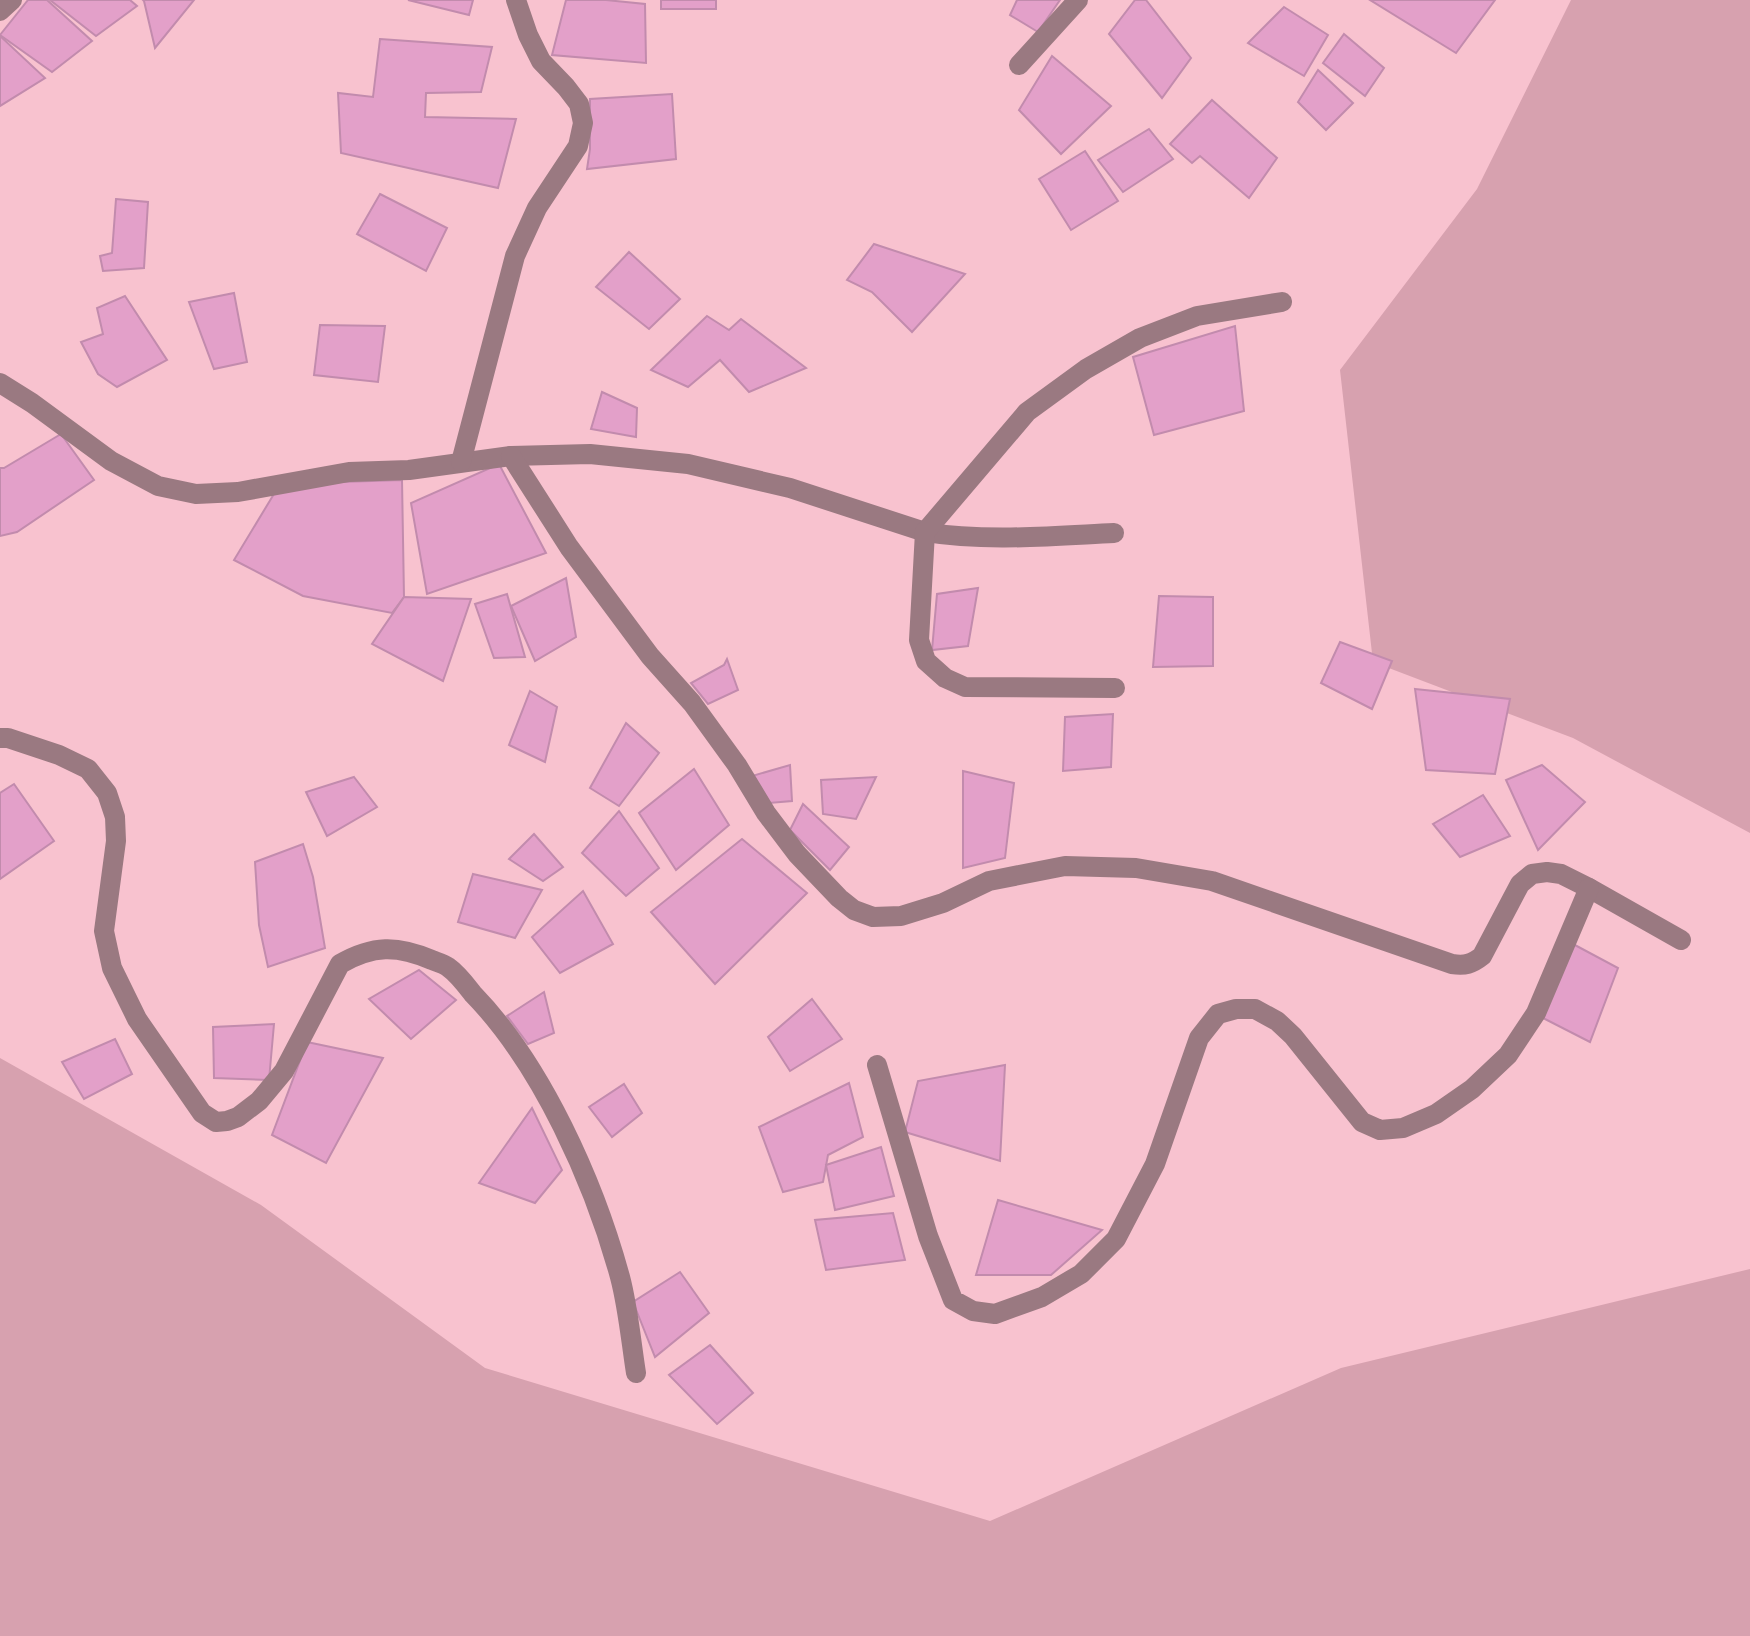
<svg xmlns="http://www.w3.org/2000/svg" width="1750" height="1636" font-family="'Roboto Serif',serif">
  <rect width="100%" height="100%" fill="#f8c2cf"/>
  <!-- green -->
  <g fill="#d7a1af">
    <polygon points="1571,0 1750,0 1750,833 1573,738 1373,662 1340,370 1477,189"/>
    <polygon points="0,1058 261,1205 485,1368 990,1521 1341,1368 1750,1269 1750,1636 0,1636"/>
  </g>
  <!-- building -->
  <g fill="#e3a0c9" stroke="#c28bad" stroke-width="2">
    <polygon points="28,0 47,0 92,41 52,72 0,35"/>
    <polygon points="50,0 130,0 137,6 96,36"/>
    <polygon points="143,0 194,0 155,48 144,1"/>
    <polygon points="408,0 473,0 469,15"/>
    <polygon points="566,0 606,0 645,4 646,63 552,55"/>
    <rect x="661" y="0" width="55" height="9"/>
    <polygon points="1017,0 1060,0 1038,32 1010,15"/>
    <polygon points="1135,0 1146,0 1191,58 1162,98 1109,34"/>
    <polygon points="1370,0 1495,0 1456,53"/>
    <polygon points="1284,7 1328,35 1304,76 1248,43"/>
    <polygon points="1344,34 1384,68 1365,96 1323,63"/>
    <polygon points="0,36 45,78 0,106"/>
    <polygon points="380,39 492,47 481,92 426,93 425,117 516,119 498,188 341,153 338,93 373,97"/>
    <polygon points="1052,56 1111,106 1061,154 1019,110"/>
    <polygon points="1318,70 1353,103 1326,130 1298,102"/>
    <polygon points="672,94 676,159 587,169 590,149 590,99"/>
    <polygon points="1212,100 1277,158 1249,198 1200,156 1192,163 1170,144"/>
    <polygon points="1149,129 1173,159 1123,192 1098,160"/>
    <polygon points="1085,151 1118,201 1071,230 1039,179"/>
    <polygon points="380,194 447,228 426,271 357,234"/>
    <polygon points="116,199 148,202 144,268 103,271 100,256 112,253"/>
    <polygon points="874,244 965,274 912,332 872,292 847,280"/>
    <polygon points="629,252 680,299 649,329 596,287"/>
    <polygon points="234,293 247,362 214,369 189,302"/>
    <polygon points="125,296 167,360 117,387 98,374 81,342 103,334 97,308"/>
    <polygon points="707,316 729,330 741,319 806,368 749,392 720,360 688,387 651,370"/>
    <polygon points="320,325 385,326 378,382 314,375"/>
    <polygon points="1235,326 1244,411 1154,435 1133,357"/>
    <polygon points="602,392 637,408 636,437 591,429"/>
    <polygon points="61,434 94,480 17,532 0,536 0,468 4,468"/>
    <polygon points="499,464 546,553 427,594 411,503"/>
    <polygon points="402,480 404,597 392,613 303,596 234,560 280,484"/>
    <polygon points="566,578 576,637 535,661 511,606"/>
    <polygon points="978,588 968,646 932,650 937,594"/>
    <polygon points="507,594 525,657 494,658 475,604"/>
    <polygon points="1159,596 1213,597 1213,666 1153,667"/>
    <polygon points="404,597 471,599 443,681 372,644"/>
    <polygon points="1340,642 1392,661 1372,709 1321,683"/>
    <polygon points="727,659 738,690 708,704 691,683 724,665"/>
    <polygon points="1415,689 1510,699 1495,774 1426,770"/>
    <polygon points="530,691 557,707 545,762 509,745"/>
    <polygon points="1113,714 1111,767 1063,771 1065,717"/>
    <polygon points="626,723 659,753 619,806 590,788"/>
    <polygon points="790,765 792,801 769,803 752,776"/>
    <polygon points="1542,765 1585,802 1538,850 1506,780"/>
    <polygon points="694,769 729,825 676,870 639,813"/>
    <polygon points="963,771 1014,783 1005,858 963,868"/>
    <polygon points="354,777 377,807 327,836 306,792"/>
    <polygon points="876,777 856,819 823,814 821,780"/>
    <polygon points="14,784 54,841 0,879 0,793"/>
    <polygon points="1483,795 1510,836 1460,857 1433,824"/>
    <polygon points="803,804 849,847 830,870 790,830"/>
    <polygon points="619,811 659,868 626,896 582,853"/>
    <polygon points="534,834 563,867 543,881 509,859"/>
    <polygon points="742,839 807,893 715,984 651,912"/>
    <polygon points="303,844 313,877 325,948 268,967 259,925 255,862"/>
    <polygon points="473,874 542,890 515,938 458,922"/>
    <polygon points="583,891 613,944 560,973 532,937"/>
    <polygon points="1573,944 1618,968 1590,1042 1541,1017"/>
    <polygon points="419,970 456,1000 411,1039 369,999"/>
    <polygon points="544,992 554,1033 528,1044 507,1016"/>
    <polygon points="812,999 842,1039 790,1071 768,1037"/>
    <polygon points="274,1024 269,1080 214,1078 213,1027"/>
    <polygon points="115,1039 132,1074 84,1099 62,1062"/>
    <polygon points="307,1042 383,1058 326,1163 272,1135"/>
    <polygon points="1005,1065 1000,1161 905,1132 918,1081"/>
    <polygon points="849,1083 863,1137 828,1155 823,1182 783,1192 759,1127"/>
    <polygon points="624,1084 642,1113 612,1137 589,1107"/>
    <polygon points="532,1108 562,1170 535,1203 479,1183"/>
    <polygon points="881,1147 894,1196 835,1210 826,1165"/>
    <polygon points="998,1200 1102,1230 1051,1275 976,1275"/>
    <polygon points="893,1213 905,1260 826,1270 815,1220"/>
    <polygon points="680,1272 709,1313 655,1357 633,1302"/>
    <polygon points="710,1345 753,1393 717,1424 669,1375"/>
  </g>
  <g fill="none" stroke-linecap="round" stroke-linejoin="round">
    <!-- street -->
    <g stroke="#9a7981" stroke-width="20">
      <polyline points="0,11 12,0"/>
      <polyline points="1019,65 1078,0"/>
      <path d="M0,383L32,403L111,461L158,486L196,494L238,492L349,472L409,470L511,456L590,454L688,464L790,488L925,532C985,542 1052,536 1114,533"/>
      <path d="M511,456L569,547L650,656L692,703L737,765L766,813L797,854L839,898L854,910L873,917L901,916L943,903L989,881L1065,866L1136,868L1212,881L1452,964C1465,966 1472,964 1482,956L1520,884L1532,874L1547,872L1561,874L1589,888L1681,940"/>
      <polyline points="461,462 515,256 537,208 578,146 583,123 579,104 566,87 541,61 528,35 516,0"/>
      <polyline points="1115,688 965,687 945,678 926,661 919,640 925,532 1027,412 1086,369 1140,338 1197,316 1282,302"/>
      <path d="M0,738H8L59,755L88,769L107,793L115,817L116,841L104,931L112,968L137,1019L202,1113L216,1122L227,1121L238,1117L259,1101L284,1071L340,964C373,945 397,945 432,960C437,962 444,964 448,967C458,974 466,985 473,994C542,1065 594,1182 620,1277C628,1307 631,1341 636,1373"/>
      <polyline points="877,1065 928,1236 953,1300 973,1311 995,1314 1042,1297 1081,1274 1116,1239 1155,1164 1199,1038 1218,1014 1236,1009 1255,1009 1277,1021 1293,1036 1362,1122 1380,1130 1403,1128 1436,1114 1472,1089 1508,1055 1536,1013 1589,888"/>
    </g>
  </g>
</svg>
